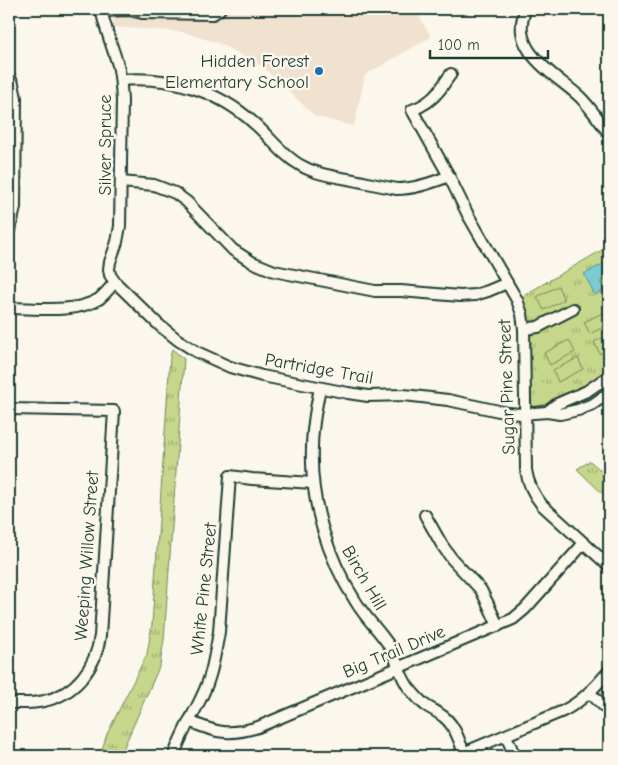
<svg xmlns="http://www.w3.org/2000/svg" width="618" height="765" font-family="'Comic Neue',sans-serif">
  <defs>
    <pattern id="grass-tufts" width="24" height="20" patternUnits="userSpaceOnUse" patternTransform="scale(1.25)"><rect width="24" height="20" fill="#c6d68a"/><path d="M3 7l-1-3M5 7V3M7 7l1-3M15 17l-1-3M17 17v-4M19 17l1-3" fill="none" stroke="#a0af72"/></pattern>
  </defs>
  <rect width="100%" height="100%" fill="#fbf7ec"/>
  <filter id="ink" filterUnits="userSpaceOnUse"><feTurbulence type="fractalNoise" baseFrequency=".02" numOctaves="2"/><feDisplacementMap in="SourceGraphic" scale="10" xChannelSelector="R" yChannelSelector="G"/><feConvolveMatrix kernelMatrix="1 2 1 2 8 2 1 2 1" color-interpolation-filters="sRGB"/></filter>
  <g filter="url(#ink)">
    <!-- built -->
    <polygon fill="#f1e1cf" points="111,9 415,9 431,37 365,75 354,126 316,117 262,66 218,43 183,32 114,27"/>
    <!-- grass -->
    <g fill="url(#grass-tufts)" stroke="#728a5f">
      <path d="M609,246V370C592,383 577,391 558,399C549,403 540,407 531,407L529,405L519,298Z"/>
      <polygon points="172,349 184,359 164,640 160,665 120,756 100,756 107,734 147,654 152,624 170,357"/>
      <polygon points="590,461 609,478 609,500 577,469"/>
    </g>
    <!-- pitch -->
    <g fill="#c6d68a" stroke="#728a5f">
      <polygon points="558,286 564,300 544,310 537,297"/>
      <polygon points="609,310 609,324 590,334 584,322"/>
      <polygon points="609,335 609,349 600,354 594,342"/>
      <polygon points="569,340 575,352 550,365 544,353"/>
      <polygon points="578,358 583,369 558,382 553,370"/>
    </g>
    <!-- water -->
    <polygon fill="#7acbd2" stroke="#569293" points="609,261 609,277 600,282 604,290 595,295 584,274"/>
    <g fill="none" stroke-linecap="round" stroke-linejoin="round">
      <defs>
        <g id="minor">
          <path d="M101,9C105,28 112,46 118,65C121,77 121,88 122,100L120,226L117,242L110,262L109,269L110,275L115,282L159,325L178,340L197,352L230,367L262,376L348,393L368,396L404,395L448,400L508,413L522,414L547,412L560,414L578,410L593,404L609,393"/>
          <path d="M526,9C507,50 555,74 580,97C591,108 600,121 609,134"/>
          <polyline points="102,11 130,10 142,13 213,14 220,9"/>
          <path d="M451,74C446,80 443,86 439,91C432,100 423,106 412,110L449,176L468,215L517,300L522,314L524,329L526,470C528,484 533,494 542,505L609,566"/>
          <polyline points="9,76 13,84 16,98 15,207 12,221 9,231"/>
          <path d="M121,80C170,76 218,90 255,124C270,137 282,155 300,165C315,174 331,176 348,179C364,182 380,186 397,189C415,189 432,183 449,176"/>
          <polyline points="121,182 154,185 175,193 187,202 233,250 252,262 274,271 375,291 401,291 460,296 475,295 488,291 507,283"/>
          <path d="M9,308C36,308 74,314 99,299C105,294 110,288 115,282"/>
          <polyline points="524,329 538,327 573,309"/>
          <path d="M320,388C316,407 312,427 312,448C310,501 327,557 356,602C361,610 368,619 374,626C379,632 384,638 388,644C397,658 399,675 409,688C414,694 419,700 425,705C431,709 438,712 444,717C455,726 459,740 464,753"/>
          <path d="M9,409L114,411L100,636C96,667 76,694 44,701C33,704 21,703 9,703"/>
          <polyline points="547,412 557,404 587,391 609,376"/>
          <polyline points="425,515 442,545 452,559 481,590 488,604 498,626"/>
          <polyline points="589,692 609,711"/>
          <path d="M189,721C216,733 229,736 258,727L513,619L525,609L584,543"/>
          <polyline points="506,736 515,756"/>
          <path d="M174,756C180,735 193,716 202,696C212,676 215,654 219,632L230,476L252,479L313,483"/>
          <path d="M456,756L563,711C583,701 595,687 609,671"/>
        </g>
      </defs>
      <!-- minor casing -->
      <use href="#minor" stroke="#1f3d34" stroke-width="14"/>
      <!-- minor -->
      <use href="#minor" stroke="#fbf7ec" stroke-width="10"/>
    </g>
  </g>
  <!-- markers -->
  <circle fill="#1f6fb2" stroke="#fbf7ec" stroke-width="2" cx="319" cy="71" r="5"/>
  <g text-anchor="middle" dominant-baseline="central" stroke-width="5" stroke-linejoin="round" paint-order="stroke">
    <!-- poi labels -->
    <g font-size="18" fill="#1f3d34" stroke="#fbf7ec" text-anchor="end">
      <text x="309" y="61">Hidden Forest<tspan x="309" dy="21">Elementary School</tspan></text>
    </g>
    <!-- street labels -->
    <g font-size="18" fill="#1f3d34" stroke="#fbf7ec">
      <text transform="translate(105 145) rotate(-90)">Silver Spruce</text>
      <text transform="translate(319 369) rotate(10)">Partridge Trail</text>
      <text transform="translate(507 387) rotate(-92)">Sugar Pine Street</text>
      <text transform="translate(87 556) rotate(-86)">Weeping Willow Street</text>
      <text transform="translate(364 578) rotate(60)">Birch Hill</text>
      <text transform="translate(204 589) rotate(-84)">White Pine Street</text>
      <text transform="translate(394 652) rotate(-23)">Big Trail Drive</text>
    </g>
  </g>
  <!-- margin -->
  <rect width="618" height="765" fill="none" stroke="#fbf7ec" stroke-width="30"/>
  <rect x="15" y="15" width="588" height="735" fill="none" stroke="#1f3d34" stroke-width="2" filter="url(#ink)"/>
  <!-- scale -->
  <path d="M430 50v8h118v-8" fill="none" stroke="#1f3d34" stroke-width="2.5"/>
  <text x="438" y="50" font-size="15" fill="#1f3d34" stroke="#fbf7ec" stroke-width="4" paint-order="stroke">100 m</text>
</svg>
